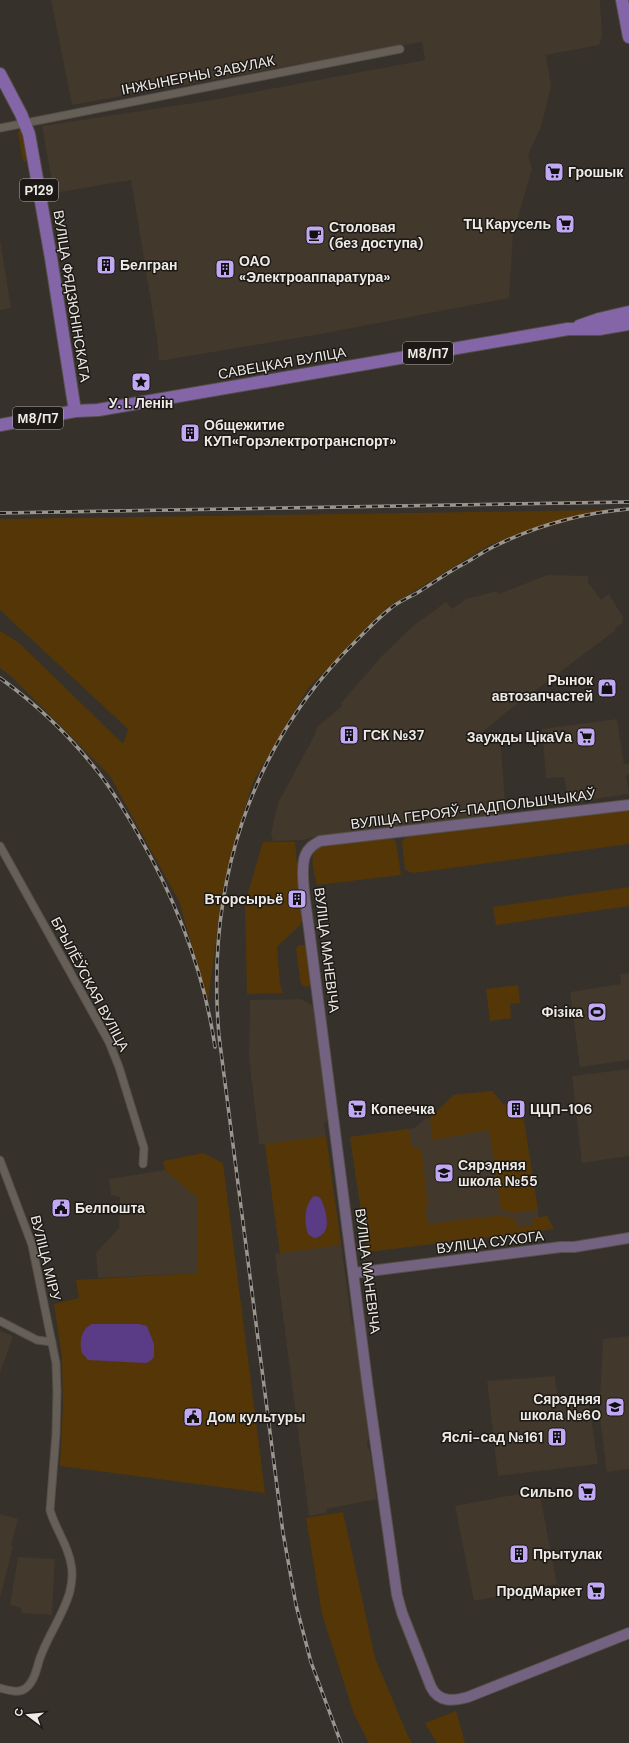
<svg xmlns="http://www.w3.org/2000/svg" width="629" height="1743" font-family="'DM Sans',sans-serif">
  <rect width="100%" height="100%" fill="#36312a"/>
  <!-- built -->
  <g fill="#42382c">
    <polygon points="51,0 600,0 602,36 599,45 546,55 551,86 541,127 528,155 532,169 513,235 509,298 321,334 159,361 157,338 131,180 54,193 42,126 206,101 425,60 422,42 72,105"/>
    <polygon points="0,239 11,308 0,310"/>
    <polygon points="547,575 588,576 588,582 601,600 609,594 624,619 622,621 623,623 615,628 616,630 504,714 483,732 483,738 496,736 501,748 506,816 318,838 317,836 303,840 273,841 271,833 278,803 313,738 318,726 342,706 341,703 383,655 414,625 446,602 452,609 466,599 497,591 499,594"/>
    <polygon points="617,719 624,764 629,764 629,774 626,776 629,794 569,803 564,777 546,778 542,729"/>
    <polygon points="629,973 629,1060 580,1067 570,992 621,984 620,974"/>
    <polygon points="301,999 313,1006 328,1120 324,1124 326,1136 352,1325 354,1325 369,1439 367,1442 368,1448 370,1451 377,1499 326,1509 327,1513 309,1516 275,1254 280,1253 265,1144 259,1144 249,1057 250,1000"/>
    <polygon points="629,1069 629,1156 582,1163 572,1076"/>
    <polygon points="492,1091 504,1105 509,1104 511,1116 523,1115 541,1231 367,1252 350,1137 414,1128 425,1119 430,1118 454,1095"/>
    <polygon points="165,1170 197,1198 197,1273 98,1278 96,1253 119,1228 120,1197 111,1195 109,1179"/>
    <polygon points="0,1331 13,1336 0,1373"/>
    <polygon points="629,1336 629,1469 607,1472 600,1419 600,1396 603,1339"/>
    <polygon points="555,1376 558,1400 588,1397 598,1464 498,1476 487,1381"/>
    <polygon points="539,1490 557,1584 474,1601 455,1506"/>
    <polygon points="0,1514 18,1519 11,1546 13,1547 0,1598"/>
    <polygon points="18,1557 55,1559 52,1615 22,1613 21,1608 10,1605"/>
  </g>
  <!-- green -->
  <g fill="#553707">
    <polygon points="19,130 21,132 27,160 25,162 23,161 18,133"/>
    <polygon points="608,510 491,544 388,607 308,688 253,782 236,836 223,889 208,1001 179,901 110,776 11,676 0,668 0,631 18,642 122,743 124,742 128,729 0,610 0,519"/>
    <polygon points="629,809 629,844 413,873 405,870 402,842 407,835"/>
    <path d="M389,838L393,839L396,842L401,875L317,885C315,874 307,854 319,847Z"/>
    <polygon points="263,842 295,842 302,920 300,925 277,947 280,984 283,993 247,994 245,903"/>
    <polygon points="629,887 629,906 496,925 493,907"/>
    <polygon points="299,945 305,945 308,948 312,982 309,986 305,987 301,984 296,949"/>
    <polygon points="518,985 520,1003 510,1004 511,1018 490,1021 486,989"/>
    <polygon points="492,1091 504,1105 509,1104 511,1116 523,1115 538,1210 512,1213 501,1210 489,1130 432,1140 430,1118 454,1095"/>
    <path d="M409,1129L412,1147L420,1149L422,1152L428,1207L425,1210L428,1224C443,1223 504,1211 514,1219C517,1221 517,1225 517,1228L534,1224L533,1218L547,1216L554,1229L367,1252L350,1137Z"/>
    <polygon points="326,1136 341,1245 280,1253 265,1144"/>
    <polygon points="203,1153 223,1163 265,1493 60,1466 63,1406 62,1357 54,1304 79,1298 76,1280 197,1273 197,1198 165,1170 163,1161"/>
    <polygon points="343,1512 375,1658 407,1734 412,1743 369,1743 354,1714 322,1614 306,1518"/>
    <polygon points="456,1711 465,1743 437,1743 425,1723"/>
  </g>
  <!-- water -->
  <g fill="#593b86">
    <path d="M314,1196L319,1197L321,1199C326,1211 334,1235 314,1238L308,1234C304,1222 304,1205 314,1196Z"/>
    <path d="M92,1324H139L147,1326L154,1344V1357L149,1362L145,1363L88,1360L82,1353C79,1342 81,1329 92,1324Z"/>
  </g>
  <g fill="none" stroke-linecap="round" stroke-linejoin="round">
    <defs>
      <g id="street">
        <polyline points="0,128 400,49"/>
        <polyline points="0,846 109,1042 119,1067 144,1148 143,1164"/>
        <path d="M0,1160L32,1245L56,1363L57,1392L56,1434L50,1510C55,1529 68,1544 71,1564C73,1572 72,1582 70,1591C64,1614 48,1635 40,1658C37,1667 35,1681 26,1688C19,1694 8,1690 0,1688"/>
        <polyline points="0,1321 37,1340 52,1342"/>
      </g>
      <g id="secondary">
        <path d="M629,805L320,841C313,845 308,848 305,856C299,873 308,917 310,937L368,1389L397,1595L402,1613L431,1687C439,1703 454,1701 468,1697L629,1633"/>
        <polyline points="354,1273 561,1247 574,1247 629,1238"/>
      </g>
      <g id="primary">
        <polyline points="622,0 629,37"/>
        <polyline points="0,74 21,114 29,134 51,258 75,411"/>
        <polyline points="579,326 599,319 629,312"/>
        <polyline points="0,425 75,411 98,410 568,329 599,329 629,324"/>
      </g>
    </defs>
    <!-- street casing -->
    <use href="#street" stroke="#544f49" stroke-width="9"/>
    <!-- secondary casing -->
    <use href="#secondary" stroke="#544f49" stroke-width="12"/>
    <!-- primary casing -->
    <use href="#primary" stroke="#544f49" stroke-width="14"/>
    <!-- street -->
    <use href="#street" stroke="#655f57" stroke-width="7"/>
    <!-- secondary -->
    <use href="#secondary" stroke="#746380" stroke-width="10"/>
    <!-- primary -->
    <use href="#primary" stroke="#8466a8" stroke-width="12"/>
    <defs>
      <g id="rail">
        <polyline points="0,513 629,502"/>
        <path d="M0,678C36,704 71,737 98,772C113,791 126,813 138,834C176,900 204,971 215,1047"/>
        <path d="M341,1743L311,1662L296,1605L283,1533L219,1036C206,888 248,747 356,641C367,630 378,618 391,608C398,602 408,598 417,593C430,585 444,575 458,567C470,561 481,553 493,547C535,526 582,513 629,509"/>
      </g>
    </defs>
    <!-- rail casing -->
    <use href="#rail" stroke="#9a958f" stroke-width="3.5"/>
    <!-- rail -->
    <use href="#rail" stroke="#1c1916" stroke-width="2" stroke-dasharray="6" stroke-linecap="butt"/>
  </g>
  <!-- icons -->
  <defs>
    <symbol id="supermarket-square" viewBox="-11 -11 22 22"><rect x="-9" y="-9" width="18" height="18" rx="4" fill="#c1a8f3" stroke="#1c1916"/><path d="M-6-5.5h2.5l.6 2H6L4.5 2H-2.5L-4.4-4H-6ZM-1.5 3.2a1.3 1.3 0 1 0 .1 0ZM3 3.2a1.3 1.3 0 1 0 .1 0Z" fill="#111"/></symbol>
    <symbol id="cafe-square" viewBox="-11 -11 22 22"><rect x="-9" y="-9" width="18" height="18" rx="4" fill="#c1a8f3" stroke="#1c1916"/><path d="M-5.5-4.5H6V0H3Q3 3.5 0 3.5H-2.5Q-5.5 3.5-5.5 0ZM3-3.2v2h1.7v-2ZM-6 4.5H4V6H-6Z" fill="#111"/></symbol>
    <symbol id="building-square" viewBox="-11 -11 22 22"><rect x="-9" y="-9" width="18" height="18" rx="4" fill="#c1a8f3" stroke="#1c1916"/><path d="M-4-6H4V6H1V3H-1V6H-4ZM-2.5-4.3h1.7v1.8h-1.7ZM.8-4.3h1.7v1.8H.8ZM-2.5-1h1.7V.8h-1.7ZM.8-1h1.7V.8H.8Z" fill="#111"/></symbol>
    <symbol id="sight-square" viewBox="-11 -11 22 22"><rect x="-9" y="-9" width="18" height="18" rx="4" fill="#c1a8f3" stroke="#1c1916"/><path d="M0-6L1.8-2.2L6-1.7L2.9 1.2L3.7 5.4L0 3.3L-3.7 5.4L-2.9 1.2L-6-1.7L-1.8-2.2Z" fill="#111"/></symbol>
    <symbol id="shop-square" viewBox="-11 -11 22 22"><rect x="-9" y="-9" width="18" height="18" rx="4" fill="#c1a8f3" stroke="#1c1916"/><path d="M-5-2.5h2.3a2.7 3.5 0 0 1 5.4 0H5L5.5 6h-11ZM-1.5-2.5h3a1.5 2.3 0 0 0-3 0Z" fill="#111"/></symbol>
    <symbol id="stadium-square" viewBox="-11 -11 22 22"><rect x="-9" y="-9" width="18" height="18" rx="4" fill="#c1a8f3" stroke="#1c1916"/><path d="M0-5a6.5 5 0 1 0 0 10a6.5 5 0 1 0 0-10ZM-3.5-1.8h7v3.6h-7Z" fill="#111"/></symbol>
    <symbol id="school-square" viewBox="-11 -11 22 22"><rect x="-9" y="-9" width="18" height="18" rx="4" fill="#c1a8f3" stroke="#1c1916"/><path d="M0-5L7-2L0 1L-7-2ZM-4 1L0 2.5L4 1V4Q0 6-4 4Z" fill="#111"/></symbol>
    <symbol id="civic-square" viewBox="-11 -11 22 22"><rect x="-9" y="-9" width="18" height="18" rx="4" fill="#c1a8f3" stroke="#1c1916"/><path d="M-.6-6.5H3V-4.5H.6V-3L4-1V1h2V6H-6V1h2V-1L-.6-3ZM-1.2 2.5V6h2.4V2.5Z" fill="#111"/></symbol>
  </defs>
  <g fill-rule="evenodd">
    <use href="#supermarket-square" x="543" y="161" width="22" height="22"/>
    <use href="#supermarket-square" x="554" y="213" width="22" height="22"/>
    <use href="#cafe-square" x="304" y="224" width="22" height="22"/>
    <use href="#building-square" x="95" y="254" width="22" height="22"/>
    <use href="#building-square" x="214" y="258" width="22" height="22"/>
    <use href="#sight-square" x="130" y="371" width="22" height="22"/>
    <use href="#building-square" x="179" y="422" width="22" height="22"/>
    <use href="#shop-square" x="596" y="677" width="22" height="22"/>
    <use href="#building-square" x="338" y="724" width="22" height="22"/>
    <use href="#supermarket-square" x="575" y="726" width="22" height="22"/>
    <use href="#building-square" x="286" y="888" width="22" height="22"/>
    <use href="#stadium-square" x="586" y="1001" width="22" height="22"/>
    <use href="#supermarket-square" x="346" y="1098" width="22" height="22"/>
    <use href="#building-square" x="505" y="1098" width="22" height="22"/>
    <use href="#school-square" x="433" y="1162" width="22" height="22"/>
    <use href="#civic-square" x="50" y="1197" width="22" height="22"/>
    <use href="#school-square" x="604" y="1396" width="22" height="22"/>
    <use href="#civic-square" x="182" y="1406" width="22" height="22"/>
    <use href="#building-square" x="546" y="1426" width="22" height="22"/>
    <use href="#supermarket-square" x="576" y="1481" width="22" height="22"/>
    <use href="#building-square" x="508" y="1543" width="22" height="22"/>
    <use href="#supermarket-square" x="585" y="1580" width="22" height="22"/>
  </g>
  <g text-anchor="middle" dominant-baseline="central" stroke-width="3" stroke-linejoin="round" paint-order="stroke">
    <!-- shield labels -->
    <g fill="#1c1916" stroke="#afaba7" stroke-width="1">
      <rect x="20" y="179" width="38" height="22" rx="3"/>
      <rect x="403" y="342" width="50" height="22" rx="3"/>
      <rect x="13" y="407" width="50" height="22" rx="3"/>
    </g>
    <g font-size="13" font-weight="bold" fill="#eeeae5">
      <text x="39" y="190">Р129</text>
      <text x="428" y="353">М8/П7</text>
      <text x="38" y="418">М8/П7</text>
    </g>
    <!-- street labels -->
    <g font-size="14" fill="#eeeae5" stroke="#1c1916">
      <text transform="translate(198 75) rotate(-11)">ІНЖЫНЕРНЫ ЗАВУЛАК</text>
      <text transform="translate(72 296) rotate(81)">ВУЛІЦА ФЯДЗЮНІНСКАГА</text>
      <text transform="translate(282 363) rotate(-10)">САВЕЦКАЯ ВУЛІЦА</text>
      <text transform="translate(473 809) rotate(-7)">ВУЛІЦА ГЕРОЯЎ-ПАДПОЛЬШЧЫКАЎ</text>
      <text transform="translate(327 950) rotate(83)">ВУЛІЦА МАНЕВІЧА</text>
      <text transform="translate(90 984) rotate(62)">БРЫЛЁЎСКАЯ ВУЛІЦА</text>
      <text transform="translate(490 1242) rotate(-7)">ВУЛІЦА СУХОГА</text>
      <text transform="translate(46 1258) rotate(76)">ВУЛІЦА МІРУ</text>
      <text transform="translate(368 1271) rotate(83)">ВУЛІЦА МАНЕВІЧА</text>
    </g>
    <!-- poi labels -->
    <g font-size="14" font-weight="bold" fill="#eeeae5" stroke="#1c1916" text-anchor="start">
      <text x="568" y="172">Грошык</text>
      <text x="551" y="224" text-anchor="end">ТЦ Карусель</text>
      <text x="329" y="227">Столовая<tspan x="329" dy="16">(без доступа)</tspan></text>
      <text x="239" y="261">ОАО<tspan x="239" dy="16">«Электроаппаратура»</tspan></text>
      <text x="120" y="265">Белгран</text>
      <text x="141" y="403" text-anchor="middle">У. І. Ленін</text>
      <text x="204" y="425">Общежитие<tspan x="204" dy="16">КУП«Горэлектротранспорт»</tspan></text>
      <text x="593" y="680" text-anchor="end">Рынок<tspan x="593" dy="16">автозапчастей</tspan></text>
      <text x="363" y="735">ГСК №37</text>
      <text x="572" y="737" text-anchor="end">Заужды ЦікаVа</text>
      <text x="283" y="899" text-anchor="end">Вторсырьё</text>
      <text x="583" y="1012" text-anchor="end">Фізіка</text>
      <text x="371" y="1109">Копеечка</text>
      <text x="530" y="1109">ЦЦП-106</text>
      <text x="458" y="1165">Сярэдняя<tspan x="458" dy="16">школа №55</tspan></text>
      <text x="75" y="1208">Белпошта</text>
      <text x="601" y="1399" text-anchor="end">Сярэдняя<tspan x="601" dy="16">школа №60</tspan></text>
      <text x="207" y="1417">Дом культуры</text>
      <text x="543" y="1437" text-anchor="end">Яслі-сад №161</text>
      <text x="573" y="1492" text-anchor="end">Сильпо</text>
      <text x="533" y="1554">Прытулак</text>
      <text x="582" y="1591" text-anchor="end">ПродМаркет</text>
    </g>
  </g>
  <!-- north arrow -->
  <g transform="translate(28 1715) rotate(286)" stroke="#1c1916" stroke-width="3" paint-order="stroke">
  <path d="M0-3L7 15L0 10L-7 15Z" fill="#eeeae5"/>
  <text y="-6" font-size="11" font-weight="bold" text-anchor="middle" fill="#eeeae5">С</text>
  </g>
</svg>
